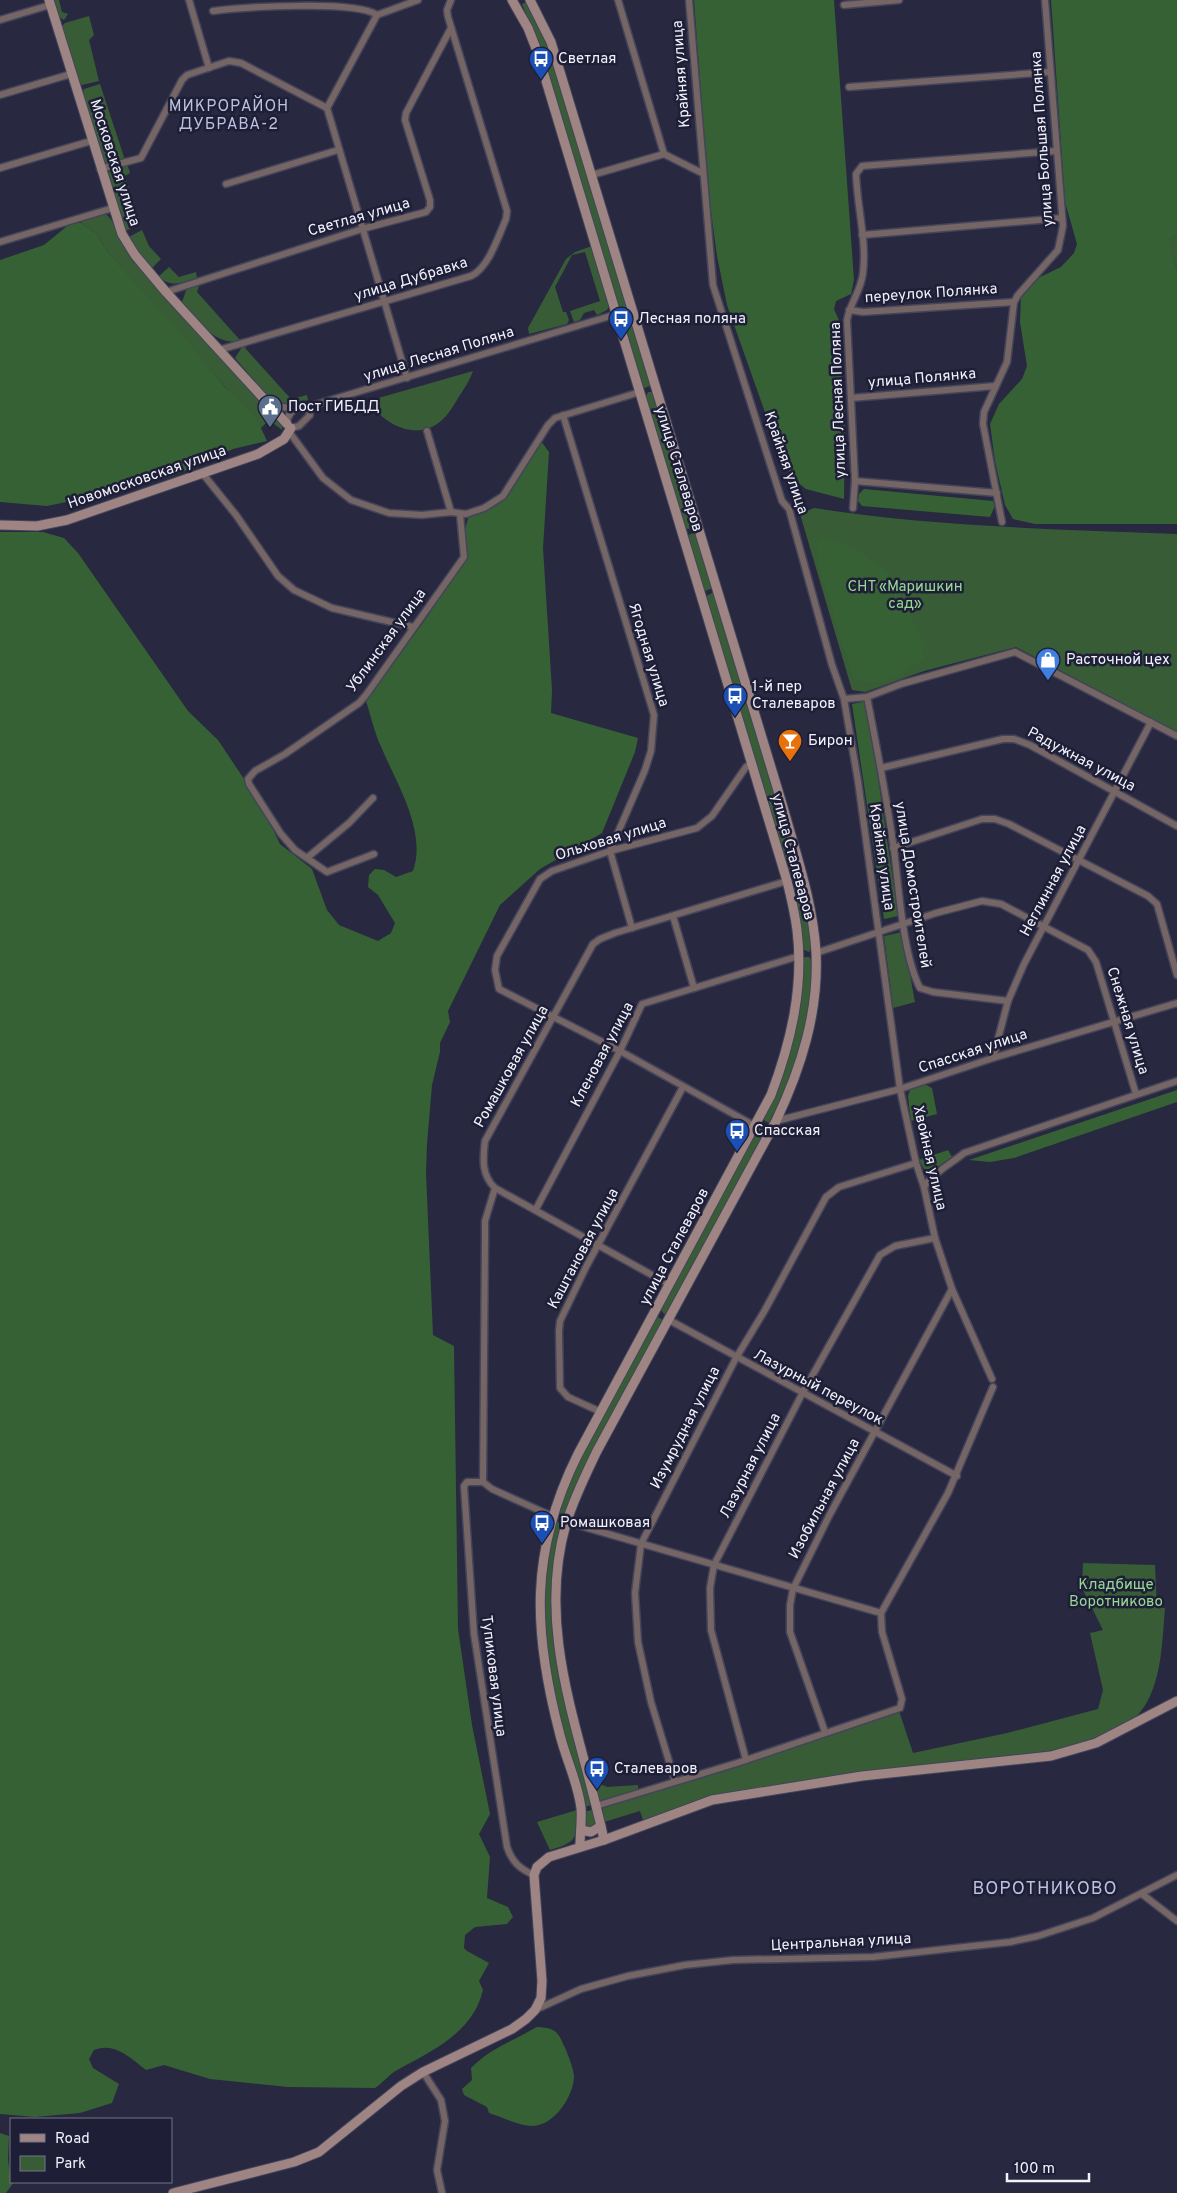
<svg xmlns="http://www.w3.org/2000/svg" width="1177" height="2193" font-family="Overpass,sans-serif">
  <rect width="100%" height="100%" fill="#282841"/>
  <!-- green -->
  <g fill="#385d36">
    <polygon points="54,0 59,0 62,12 68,14 64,20 59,17"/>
    <polygon points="527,2 546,39 627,304 626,309 622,310 618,307 532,28 522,4"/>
    <polygon points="89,16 94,35 89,40 99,81 82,85 78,82 62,26 65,23"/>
    <polygon points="100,84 125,160 109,164 103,162 82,95 84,89"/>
    <polygon points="127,163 130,173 125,176 140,223 126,231 107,174 111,169"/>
    <path d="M103,213C114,215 124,249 132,260L282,426V430L269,420L261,428L107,251L96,233L81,223L85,218Z"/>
    <polygon points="142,230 149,246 161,259 152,268 137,252 129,237"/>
    <polygon points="1177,235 1177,271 1167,239"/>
    <polygon points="592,246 610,304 607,310 597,315 594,310 584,313 580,320 574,322 570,311 600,301 585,252 572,255 555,287 563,312 566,312 569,320 567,324 529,334 528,328 566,259 575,252"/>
    <path d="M169,267L179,277L196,272L197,278C184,282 169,289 159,276Z"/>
    <path d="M204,281L205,284L199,286L197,292L239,339L246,338V340C215,349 201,322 182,302L187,288Z"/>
    <polygon points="627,317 631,319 651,383 650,386 645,388 641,385 623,324 623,320"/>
    <polygon points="248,345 245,348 291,399 307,395 308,400 285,405 266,394 235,358 242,347"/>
    <path d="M473,371C470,380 465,387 460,395C455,403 449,414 442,420C419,441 388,427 371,405L375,399Z"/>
    <polygon points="648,392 653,392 694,524 692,528 688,529 683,527 645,398"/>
    <path d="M814,508C934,527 1056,529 1177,534V732L1016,647L924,671L865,692L852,690L800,514Z"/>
    <polygon points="693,533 698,537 713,588 705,591 702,590 687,540 689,535"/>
    <polygon points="712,593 715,594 742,684 741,688 736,690 732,687 705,597"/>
    <path d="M742,694L746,697C771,779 800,861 812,947L809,952L802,949L736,700L737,695Z"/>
    <polygon points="902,932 915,1002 893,1008 884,936"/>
    <polygon points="805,957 809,957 812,961 809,1019 799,1060 769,1123 765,1121 763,1117 791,1045 796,1025 803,959"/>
    <polygon points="761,1126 767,1130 665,1315 660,1309 758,1128"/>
    <polygon points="658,1317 664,1321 565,1517 563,1519 557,1517 571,1475 655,1319"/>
    <path d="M556,1521L563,1525C558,1559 550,1593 552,1627C556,1688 578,1744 592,1802L591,1805L585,1807C555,1716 525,1616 556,1521Z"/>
    <path d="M1083,1563L1155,1565L1157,1608H1165C1162,1643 1162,1692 1135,1718C1121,1731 1089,1742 1071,1748L762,1787L729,1793L644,1823L640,1811L604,1822L602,1806L899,1711L913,1753L1007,1733L1098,1709L1103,1690L1090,1633L1103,1630L1082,1588Z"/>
    <polygon points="593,1779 596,1779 598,1783 607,1787 638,1785 638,1791 603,1802 599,1801"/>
    <path d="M577,1810C577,1838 578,1842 550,1850L537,1822Z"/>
    <polygon points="591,1810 594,1812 595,1827 585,1829 585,1812"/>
  </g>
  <!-- forest -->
  <g fill="#366134">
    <polygon points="694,0 834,0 854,280 851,294 836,301 834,309 841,325 840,365 845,407 844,499 806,489 792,478 772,432 727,305 717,256 708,190"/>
    <polygon points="1051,0 1177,0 1177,235 1168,239 1177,271 1177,524 1035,524 1013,519 1005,505 995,461 990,424 999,404 1022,379 1027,366 1020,322 1021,293 1036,279 1061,267 1074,253 1077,244 1065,202"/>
    <polygon points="72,222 81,223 96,233 107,251 187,341 225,387 251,413 259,424 267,441 233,449 173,476 90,497 47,506 0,502 0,260 44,245"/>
    <path d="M541,441L549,452L543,548L552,690L551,713L638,738L635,752L602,833L540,869L500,905L448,1011L450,1022L440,1043V1052L432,1085L427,1144L426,1173L433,1335L454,1346L458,1629L472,1725L490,1814L479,1834L490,1857L487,1898L508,1907L513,1917L507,1924L475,1927L465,1935L464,1948L467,1951L489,1963L479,1981L483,1990C473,2032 434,2050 399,2069C390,2073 383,2083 375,2088L288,2087L210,2079L164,2065L146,2070C130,2058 115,2042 94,2050L89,2059L93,2068L119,2084L112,2103L80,2113L35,2117L0,2114V532H43L64,538L78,553L188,711L218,740L262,806L280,844L312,869L327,910L339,925L378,941L391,933L395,923L378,895L368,887L369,875L375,869L384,870L396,877L413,871C427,832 397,784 382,749C375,734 371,717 366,701L427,617L466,554V526L469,515C476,513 485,512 492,508C509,500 528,458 541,441Z"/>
    <polygon points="864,489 993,501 995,506 990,517 862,506 858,501 859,494"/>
    <path d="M823,537L845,544L859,551L887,571L924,642L923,660C902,673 877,691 853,677L818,564L817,542Z"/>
    <polygon points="867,701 898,916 884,919 852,704"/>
    <polygon points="924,1084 932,1088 937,1114 911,1121 908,1096 910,1090"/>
    <polygon points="1177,1090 1177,1102 1014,1158 990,1162 969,1160"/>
    <polygon points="948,1150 952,1157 927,1174 919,1160"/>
    <path d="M537,2027C558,2028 558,2033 566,2050C569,2058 573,2067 574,2076C574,2095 555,2125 533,2126C519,2126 502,2117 489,2113L487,2107L464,2095L462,2089L472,2080L471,2068C490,2048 513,2041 537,2027Z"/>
    <polygon points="0,2133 9,2136 8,2160 11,2182 14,2182 6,2193 0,2193"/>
  </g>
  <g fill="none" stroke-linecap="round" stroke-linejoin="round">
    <defs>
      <g id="street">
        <polyline points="189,0 209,68"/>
        <polyline points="618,0 664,154"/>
        <polyline points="689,0 713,285 782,501 789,509 832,665 844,699 858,781 900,1089 916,1163 924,1187 935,1238 952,1289 992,1379"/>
        <polyline points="844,5 899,0"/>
        <path d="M213,11C245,7 355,0 377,15"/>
        <polyline points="0,20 50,5"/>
        <polyline points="849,87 1050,72"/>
        <polyline points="0,95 71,74"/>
        <polyline points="0,168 91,141"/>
        <polyline points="100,169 141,158 182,80 187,75 229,61 241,63 327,108"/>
        <polyline points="592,175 664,154 702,173"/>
        <polyline points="226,184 338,150"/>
        <polyline points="862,235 1062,218"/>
        <polyline points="0,242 113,208"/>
        <polyline points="166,292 362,229 426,212 430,207 430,200 405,120 406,113 451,28"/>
        <polyline points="849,310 863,312 1014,302"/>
        <path d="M219,350L471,276C489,267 498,237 506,219L507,211L448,17L447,10L451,0"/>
        <polyline points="407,378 327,108 377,15 418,0"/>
        <polyline points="851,398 995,386"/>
        <polyline points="271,405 295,409"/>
        <path d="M299,408L309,410L310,415L299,426L291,428L287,424C287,416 291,410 299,408Z"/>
        <polyline points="304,408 617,314"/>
        <polyline points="563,415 654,715 651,751 645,770 610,851 632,928"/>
        <polyline points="427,431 451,512"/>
        <polyline points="290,433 323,478 351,500 389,513 422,515 451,512 466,514 484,508 503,496 548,425 555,418 640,392"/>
        <polyline points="203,474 236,515 278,576 294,590 332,608 413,627"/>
        <polyline points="855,481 997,493"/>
        <path d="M853,508L855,481L847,320C850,303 861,291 863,273C867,241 857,206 856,174L862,166L1056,151"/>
        <polyline points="1002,522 983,424 984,412 1007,362 1014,302 1018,295 1058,250 1063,226 1045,0"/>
        <path d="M867,697C877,748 887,799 894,850C899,889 903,956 920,988L933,992L1008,1001"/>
        <polyline points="844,699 867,697 901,684 1015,652 1177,736"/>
        <polyline points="752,763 746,767 712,816 697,828 610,851 552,871 540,879 497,956 495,970 499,989 620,1051 755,1126"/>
        <polyline points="881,768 1003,739 1014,739 1030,745 1177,826"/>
        <polyline points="893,848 982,819 995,819 1009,824 1148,896 1157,904 1177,975"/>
        <polyline points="374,854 327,872 295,850 281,834 249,784 248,779 255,771 285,754 359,703 366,695 464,557 460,514"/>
        <polyline points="308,857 349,823 373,798"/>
        <polyline points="673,916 694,988"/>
        <polyline points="816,953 936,913 982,901 1001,904 1088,950 1096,962 1136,1094"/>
        <polyline points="993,1058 1008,1001 1024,964 1151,722"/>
        <polyline points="776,1121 900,1089 993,1058 1177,1003"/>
        <path d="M924,1187C933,1173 951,1164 964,1153L1177,1081"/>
        <polyline points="495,1188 670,1285"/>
        <polyline points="536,1209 620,1051 642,1004 799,956"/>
        <polyline points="669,1320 957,1476"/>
        <polyline points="601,1412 568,1397 560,1388 559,1331 560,1321 586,1267 683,1087"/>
        <path d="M483,1482L485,1240V1221L495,1188C481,1175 483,1158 485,1141L593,944L600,939L615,933L787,881"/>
        <path d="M483,1482H467L464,1486L474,1634L507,1847C512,1862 520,1869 534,1875"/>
        <polyline points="483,1482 492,1489 552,1516"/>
        <polyline points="567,1522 881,1613"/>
        <polyline points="825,1732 790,1632 790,1605 793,1589 829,1516 952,1289"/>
        <polyline points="746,1760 711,1630 710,1588 714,1565 802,1394 880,1255 895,1246 935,1238"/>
        <polyline points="675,1781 651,1702 638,1642 635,1593 641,1544 736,1358 765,1310 826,1197 839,1187 916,1163"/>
        <polyline points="596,1806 737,1763 900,1708 902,1699 882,1632 881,1613 948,1493 993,1387"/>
        <polyline points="1142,1894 1177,1921"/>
        <polyline points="535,2010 581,1989 628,1976 685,1965 733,1960 873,1957 1010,1942 1038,1936 1093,1918 1177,1875"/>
        <polyline points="423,2072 441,2100 445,2121 437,2170 442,2193"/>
      </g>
      <g id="secondary">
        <polyline points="49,0 122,234 135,255 166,292 287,424"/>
        <path d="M512,0L528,28L537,51L787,881C791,897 795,914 797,930C804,987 791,1042 771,1095L578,1454C529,1552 533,1632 560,1735C566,1759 578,1783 581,1808C582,1821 580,1834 580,1846"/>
        <path d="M530,0L551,42L783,807C796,854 813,903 816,952C819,1012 801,1068 776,1121L597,1451C586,1474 574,1498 566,1524C535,1632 582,1735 604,1840"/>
        <polyline points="0,525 37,526 67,520 258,454 284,439 291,428"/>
        <polyline points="581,1830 591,1832 601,1826"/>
        <polyline points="173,2193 294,2162 319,2152 401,2086 423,2072 512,2029 526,2019 535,2010 541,1998 542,1981 534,1875 537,1867 549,1857 604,1840 712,1800 862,1776 1051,1756 1096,1743 1177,1701"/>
      </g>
    </defs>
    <!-- street casing -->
    <use href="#street" stroke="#44445b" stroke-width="9"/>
    <!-- secondary casing -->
    <use href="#secondary" stroke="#44445b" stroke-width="11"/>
    <!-- street -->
    <use href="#street" stroke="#756564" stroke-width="6"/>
    <!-- secondary -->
    <use href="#secondary" stroke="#9e8584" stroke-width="9"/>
  </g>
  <!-- icons -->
  <defs>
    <symbol id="bus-pin" viewBox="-11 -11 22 30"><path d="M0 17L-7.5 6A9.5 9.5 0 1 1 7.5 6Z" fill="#1a4fb4" stroke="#1e1e37"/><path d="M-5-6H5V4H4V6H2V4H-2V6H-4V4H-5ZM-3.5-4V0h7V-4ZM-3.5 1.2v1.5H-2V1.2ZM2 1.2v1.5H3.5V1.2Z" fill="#fff"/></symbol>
    <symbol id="civic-pin" viewBox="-11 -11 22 30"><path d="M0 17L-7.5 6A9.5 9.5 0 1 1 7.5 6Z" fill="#5c6f8a" stroke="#1e1e37"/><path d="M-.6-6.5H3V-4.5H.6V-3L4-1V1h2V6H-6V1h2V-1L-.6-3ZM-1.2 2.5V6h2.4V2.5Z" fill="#fff"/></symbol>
    <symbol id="shop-pin" viewBox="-11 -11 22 30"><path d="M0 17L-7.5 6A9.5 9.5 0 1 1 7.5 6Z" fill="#3f7fe0" stroke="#1e1e37"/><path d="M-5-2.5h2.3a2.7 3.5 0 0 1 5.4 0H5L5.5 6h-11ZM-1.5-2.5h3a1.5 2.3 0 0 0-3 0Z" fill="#fff"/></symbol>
    <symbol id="bar-pin" viewBox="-11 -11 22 30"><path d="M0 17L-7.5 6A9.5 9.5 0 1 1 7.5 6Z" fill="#e8710a" stroke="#1e1e37"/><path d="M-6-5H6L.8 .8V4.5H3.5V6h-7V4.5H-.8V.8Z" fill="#fff"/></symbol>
  </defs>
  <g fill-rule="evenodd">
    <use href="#bus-pin" x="527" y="45" width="28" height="38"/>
    <use href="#bus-pin" x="607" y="305" width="28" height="38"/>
    <use href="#civic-pin" x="256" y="393" width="28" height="38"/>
    <use href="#shop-pin" x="1034" y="646" width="28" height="38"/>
    <use href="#bus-pin" x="721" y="682" width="28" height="38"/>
    <use href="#bar-pin" x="776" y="727" width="28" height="38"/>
    <use href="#bus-pin" x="723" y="1117" width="28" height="38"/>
    <use href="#bus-pin" x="528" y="1509" width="28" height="38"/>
    <use href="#bus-pin" x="583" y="1755" width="28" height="38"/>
  </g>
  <g text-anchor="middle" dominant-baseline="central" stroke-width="5" stroke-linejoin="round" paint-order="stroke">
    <!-- poi labels -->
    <g font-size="15" fill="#f1f2fc" stroke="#1e1e37" text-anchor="start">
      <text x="558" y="59">Светлая</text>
      <text x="638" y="319">Лесная поляна</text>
      <text x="288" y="407">Пост ГИБДД</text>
      <text x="1066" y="660">Расточной цех</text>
      <text x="752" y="687">1-й пер<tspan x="752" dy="17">Сталеваров</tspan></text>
      <text x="808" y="741">Бирон</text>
      <text x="754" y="1131">Спасская</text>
      <text x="560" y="1523">Ромашковая</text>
      <text x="614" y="1769">Сталеваров</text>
    </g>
    <!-- street labels -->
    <g font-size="15" fill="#f1f2fc" stroke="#1e1e37">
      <text transform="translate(682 74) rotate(-94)">Крайняя улица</text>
      <text transform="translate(1043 139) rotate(-94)">улица Большая Полянка</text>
      <text transform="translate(114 163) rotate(72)">Московская улица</text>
      <text transform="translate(359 218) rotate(-16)">Светлая улица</text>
      <text transform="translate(411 280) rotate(-17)">улица Дубравка</text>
      <text transform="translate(931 294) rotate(-4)">переулок Полянка</text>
      <text transform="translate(439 355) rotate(-17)">улица Лесная Поляна</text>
      <text transform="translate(922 379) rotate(-5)">улица Полянка</text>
      <text transform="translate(839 400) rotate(-92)">улица Лесная Поляна</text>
      <text transform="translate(785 463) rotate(71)">Крайняя улица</text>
      <text transform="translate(678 469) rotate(73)">улица Сталеваров</text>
      <text transform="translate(147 478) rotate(-19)">Новомосковская улица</text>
      <text transform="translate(387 641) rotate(-54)">Ублинская улица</text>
      <text transform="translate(648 655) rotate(73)">Ягодная улица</text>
      <text transform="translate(1081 760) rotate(28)">Радужная улица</text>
      <text transform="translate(611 840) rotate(-17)">Ольховая улица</text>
      <text transform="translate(792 857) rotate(75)">улица Сталеваров</text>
      <text transform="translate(881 857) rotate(82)">Крайняя улица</text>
      <text transform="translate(1054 881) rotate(-62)">Неглинная улица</text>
      <text transform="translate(912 885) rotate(81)">улица Домостроителей</text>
      <text transform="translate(1127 1021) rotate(73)">Снежная улица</text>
      <text transform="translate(973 1052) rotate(-18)">Спасская улица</text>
      <text transform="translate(603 1055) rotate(-62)">Кленовая улица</text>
      <text transform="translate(512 1067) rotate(-61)">Ромашковая улица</text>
      <text transform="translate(929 1158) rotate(77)">Хвойная улица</text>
      <text transform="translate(675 1247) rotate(-62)">улица Сталеваров</text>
      <text transform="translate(584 1249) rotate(-62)">Каштановая улица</text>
      <text transform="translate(818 1388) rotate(28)">Лазурный переулок</text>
      <text transform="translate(686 1428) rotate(-63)">Изумрудная улица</text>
      <text transform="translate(751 1466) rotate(-63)">Лазурная улица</text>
      <text transform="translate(825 1499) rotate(-62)">Изобильная улица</text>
      <text transform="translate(493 1676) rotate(83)">Тупиковая улица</text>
      <text transform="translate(841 1943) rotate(-3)">Центральная улица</text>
    </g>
    <!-- park labels -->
    <g font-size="15" fill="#97d993" stroke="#1e1e37">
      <text x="905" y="587">СНТ «Маришкин<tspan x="905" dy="17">сад»</tspan></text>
      <text x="1116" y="1585">Кладбище<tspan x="1116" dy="17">Воротниково</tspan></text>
    </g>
    <!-- neighbourhood labels -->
    <g font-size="16" letter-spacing="1" fill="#bec0e0" stroke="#1e1e37">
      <text x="229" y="107">МИКРОРАЙОН<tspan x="229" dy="18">ДУБРАВА-2</tspan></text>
    </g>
    <!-- quarter labels -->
    <g font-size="18" letter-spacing="1" fill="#bec0e0" stroke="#1e1e37">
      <text x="1045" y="1889">ВОРОТНИКОВО</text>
    </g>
  </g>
  <!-- legend -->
  <rect x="10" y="2118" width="162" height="65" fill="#1e1e37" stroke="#727386"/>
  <rect x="20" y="2134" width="25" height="8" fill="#9e8584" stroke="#727386"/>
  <text x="55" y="2143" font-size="15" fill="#f1f2fc">Road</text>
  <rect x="20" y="2156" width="25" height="15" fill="#385d36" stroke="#727386"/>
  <text x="55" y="2168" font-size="15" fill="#f1f2fc">Park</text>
  <!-- scale -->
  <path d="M1007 2173v8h82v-8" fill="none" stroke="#f1f2fc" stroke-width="2.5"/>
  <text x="1014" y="2173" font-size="15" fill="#f1f2fc" stroke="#1e1e37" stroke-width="4" paint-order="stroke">100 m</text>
</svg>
